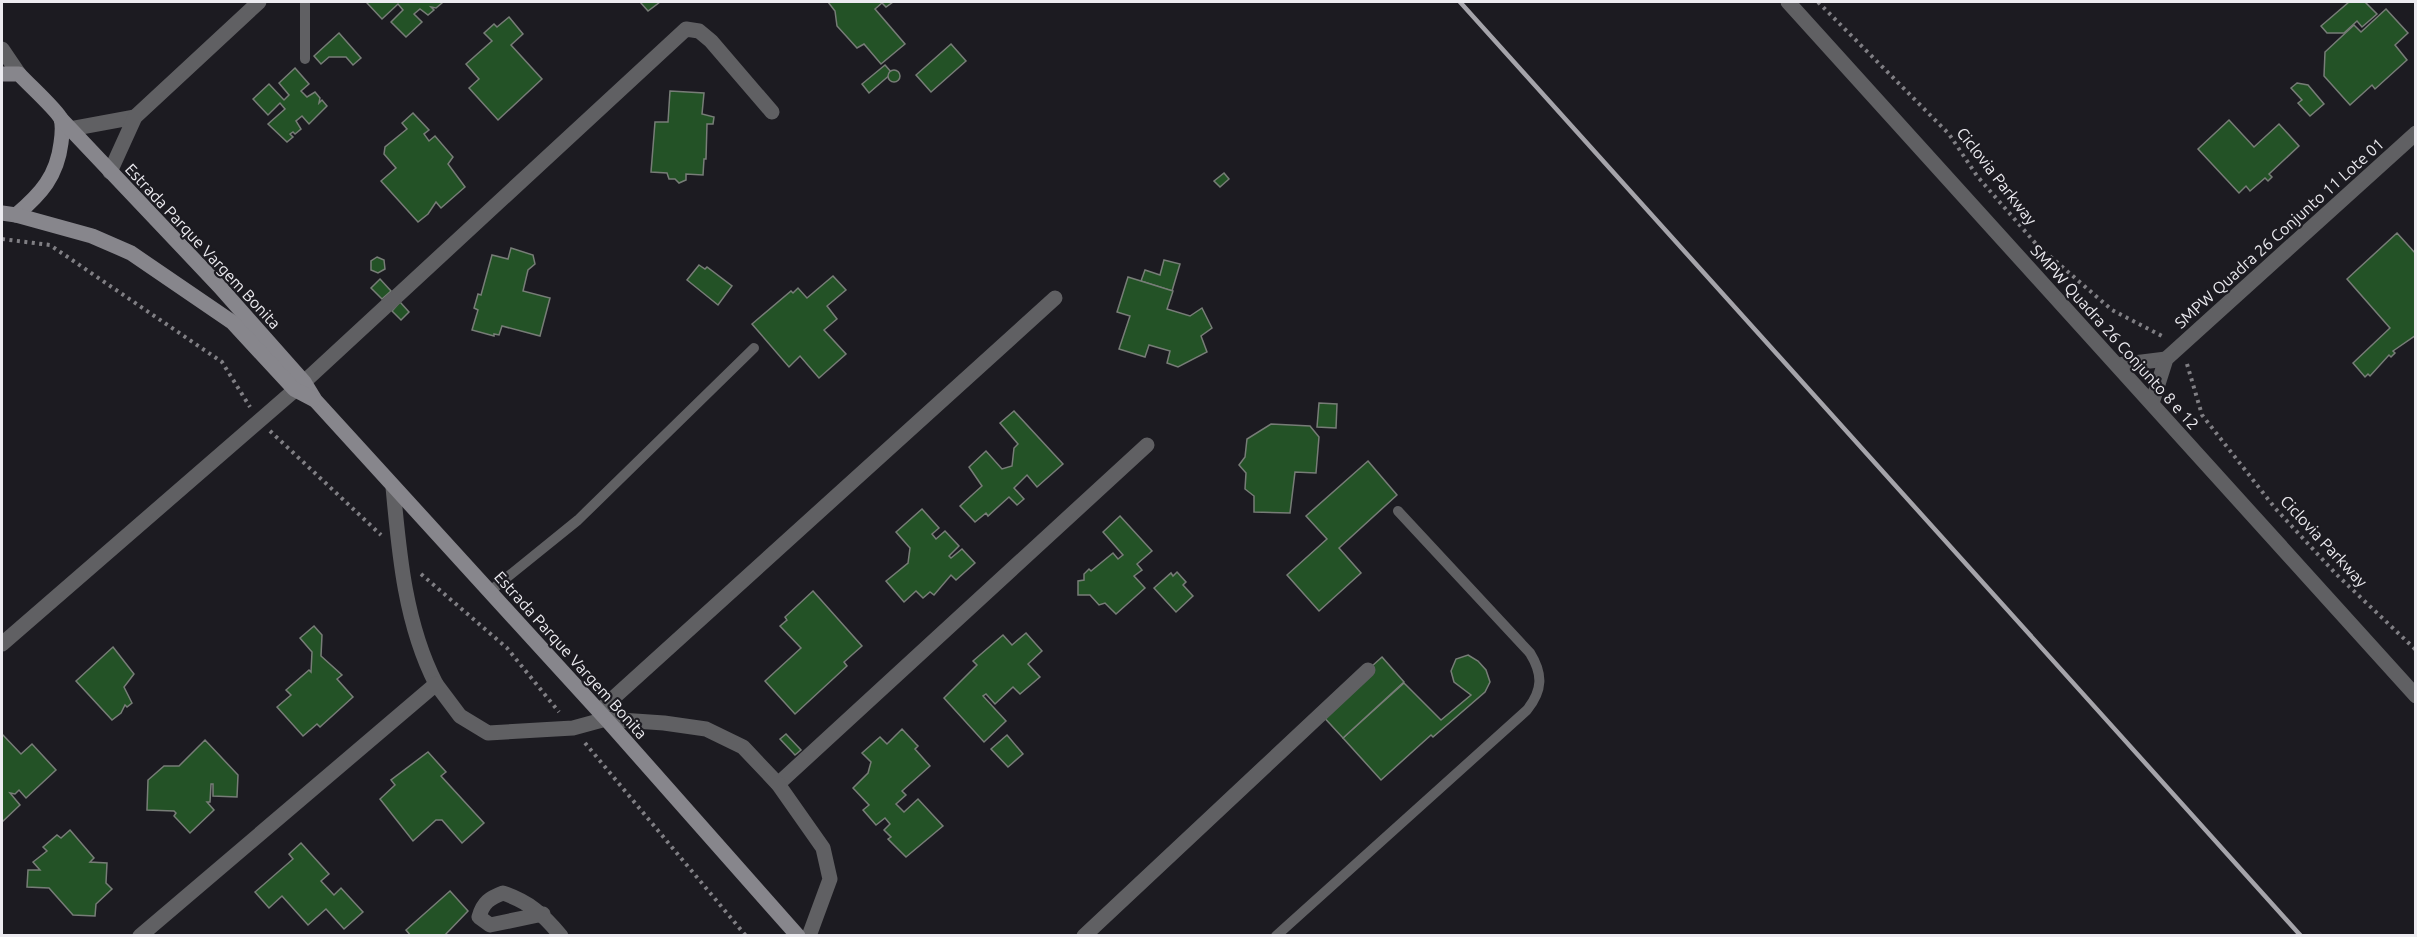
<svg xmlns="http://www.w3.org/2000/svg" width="2417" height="937" font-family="Ubuntu,sans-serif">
  <rect width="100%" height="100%" fill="#1c1b21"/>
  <!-- building -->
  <g fill="#235226" stroke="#777d77" stroke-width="1.5">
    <polygon points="369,2 441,2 442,3 436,8 431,7 434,10 428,15 420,9 414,14 422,22 406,37 391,22 403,10 398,4 382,19 367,3"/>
    <polygon points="640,2 660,2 648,11"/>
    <polygon points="828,2 893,2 886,7 882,3 875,9 905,44 881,64 864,44 857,48 837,26 835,11"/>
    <polygon points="2349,2 2365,2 2377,14 2362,27 2357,21 2344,33 2327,33 2321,26"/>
    <polygon points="2386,9 2408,33 2395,45 2407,60 2375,89 2372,85 2350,105 2324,76 2325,52 2354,25 2361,32"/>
    <polygon points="509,17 523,34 511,45 542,79 498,120 469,88 479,79 466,64 492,41 484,33 494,24 497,27"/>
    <polygon points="339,33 361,58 353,65 346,57 329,57 321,64 314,56"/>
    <polygon points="951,44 966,61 931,92 916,75"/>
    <polygon points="885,65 892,73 869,93 862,84"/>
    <polygon points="295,68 309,84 301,91 307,97 315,92 320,98 319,103 322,100 327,106 309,124 302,116 296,121 301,129 295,134 293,132 290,134 293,137 287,142 268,124 285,109 280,103 268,115 253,99 269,84 284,100 289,95 279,83"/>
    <circle cx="894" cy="76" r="6"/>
    <polygon points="2297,83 2308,85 2324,104 2310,116 2298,103 2302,100 2291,88"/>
    <polygon points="670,91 704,93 702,114 714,117 713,124 707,124 706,159 704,159 703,175 686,174 686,180 679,183 675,179 669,179 667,173 651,172 655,122 668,122"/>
    <polygon points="413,113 429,130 424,134 429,141 435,136 453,157 448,164 465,187 441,208 436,202 428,214 418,222 381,181 396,168 384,154 385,147 407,129 402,123"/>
    <polygon points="2229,120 2254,147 2279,124 2299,146 2269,174 2272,177 2268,181 2265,178 2250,191 2246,186 2239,193 2198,149"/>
    <polygon points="1224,173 1229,179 1220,187 1214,181"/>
    <polygon points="2397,233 2416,254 2416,335 2393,351 2395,353 2391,357 2389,355 2370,376 2368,374 2365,377 2353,363 2390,328 2347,279"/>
    <polygon points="511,248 533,255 535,264 528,270 523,291 550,298 540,336 502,326 499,335 494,334 494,336 472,330 478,310 474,308 478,294 481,295 492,255 508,259"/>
    <polygon points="377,257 384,260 385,269 378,273 371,270 371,261"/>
    <polygon points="1164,260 1180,264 1172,291 1141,281 1145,270 1160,275"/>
    <polygon points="699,265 705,269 707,267 732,286 718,305 687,280"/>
    <polygon points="833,276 846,290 827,306 837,319 824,330 846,354 819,378 800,356 789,367 752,324 791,291 793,293 798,288 807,298"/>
    <polygon points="1128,277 1173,291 1167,309 1190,316 1202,308 1212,328 1201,336 1207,352 1178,367 1167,363 1170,351 1149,345 1145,357 1119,349 1130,316 1117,312"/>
    <polygon points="380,279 391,291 382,299 371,288"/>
    <polygon points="400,302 409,312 401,320 392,311"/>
    <polygon points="1319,403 1337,404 1336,428 1317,427"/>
    <polygon points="1014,411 1063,464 1037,487 1027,475 1014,488 1024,499 1017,505 1009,497 988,516 986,513 975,522 960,506 982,486 969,467 986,451 1002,469 1012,466 1014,448 1018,444 1000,423"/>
    <polygon points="1271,424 1310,426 1319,437 1316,473 1295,472 1290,513 1254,512 1254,496 1245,489 1246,473 1239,465 1245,457 1247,439"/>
    <polygon points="1368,461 1397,495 1339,548 1361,573 1319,611 1287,575 1327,539 1306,516"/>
    <polygon points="922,509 939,528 932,534 936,539 945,531 959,546 949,556 951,558 962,549 975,563 956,580 951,575 934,595 930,592 923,598 916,591 904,602 886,581 908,563 910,548 896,532"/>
    <polygon points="1120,516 1152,551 1137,564 1142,570 1134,576 1145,588 1116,614 1105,603 1099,605 1090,595 1078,595 1078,581 1084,580 1084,574 1089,569 1091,571 1113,553 1118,559 1123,555 1103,532"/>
    <polygon points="1177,572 1186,582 1183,585 1193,596 1176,612 1154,588 1171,573 1173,576"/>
    <polygon points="813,591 862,646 844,662 847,666 795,714 765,681 801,648 780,626 787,620 785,617"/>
    <polygon points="314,626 322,635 321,656 342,675 337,679 353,697 320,727 317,724 303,736 277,707 291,695 286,690 309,670 311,672 312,652 300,638"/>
    <polygon points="1026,633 1042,651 1028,664 1040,677 1020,694 1013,687 995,704 986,694 983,696 1006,721 984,742 944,698 977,665 973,661 1003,635 1012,645"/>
    <polygon points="113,647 134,674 124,687 132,703 127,707 125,705 121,713 112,720 76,681"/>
    <polygon points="1468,655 1478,661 1486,670 1490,682 1485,692 1433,737 1431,735 1381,780 1343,738 1404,683 1441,720 1471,695 1454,682 1451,671 1456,659"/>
    <polygon points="1382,657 1404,682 1343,738 1320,713"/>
    <polygon points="902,729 916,744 918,746 915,749 930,766 902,791 906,795 896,804 904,812 918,799 943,826 906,857 888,839 891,837 884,830 890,824 885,818 876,825 863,810 869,805 853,788 868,773 871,762 862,753 880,737 887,744"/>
    <polygon points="2,734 21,754 32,744 56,770 26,798 19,790 15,794 10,793 20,805 2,822"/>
    <polygon points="786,734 801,750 795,755 780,739"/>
    <polygon points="1007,735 1023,754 1008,767 991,749"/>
    <polygon points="205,740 238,775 237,797 213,796 213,784 211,784 210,802 207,802 214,810 190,833 174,816 176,813 174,811 147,810 148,780 164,766 179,766"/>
    <polygon points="428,752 446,772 441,776 484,823 462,843 442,820 436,820 413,841 380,799 395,785 391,780"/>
    <polygon points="70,830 94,858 90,862 107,863 106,883 112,889 96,904 95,916 73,915 49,888 27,887 28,870 40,870 33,862 47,851 43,847 57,835 61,838"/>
    <polygon points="301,843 329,874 321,881 334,895 341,888 363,912 344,929 326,909 308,925 282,896 269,908 255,892 293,859 289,854"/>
    <polygon points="450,891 468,911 444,936 411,936 406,930"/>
  </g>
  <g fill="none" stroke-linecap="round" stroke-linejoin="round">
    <!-- path -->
    <g stroke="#807f84" stroke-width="4" stroke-dasharray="3 4.5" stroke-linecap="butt">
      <polyline points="1818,2 1949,134 1977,176 2037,245 2112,310 2164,337"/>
      <polyline points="2,239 50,245 222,362 250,407"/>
      <polyline points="2187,364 2202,415 2275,508 2336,574 2416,650"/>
      <polyline points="270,431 381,535"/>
      <polyline points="421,574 507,648 559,712"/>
      <polyline points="585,743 746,936"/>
    </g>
    <!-- service -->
    <g stroke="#606063" stroke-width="10">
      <polyline points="305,2 305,59"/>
      <polyline points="489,592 578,520 754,348"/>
      <path d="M1276,936L1527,710C1543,690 1543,674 1530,653L1398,511"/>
    </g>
    <!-- minor -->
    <g stroke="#606063" stroke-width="15">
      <polyline points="70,129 135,117"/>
      <polyline points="110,172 135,117 259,2"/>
      <polyline points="2118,365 2166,359"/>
      <polyline points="2152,403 2166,359 2416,133"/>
      <path d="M393,487C399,553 405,624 436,684"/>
      <polyline points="2,644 304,382 686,29 699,31 711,41 772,112"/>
      <polyline points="599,711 1055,298"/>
      <polyline points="778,784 1147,445"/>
      <path d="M543,914L490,925L479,917C483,902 490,898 503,893C529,902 543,914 561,936"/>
      <polyline points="140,936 436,684 460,716 488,733 573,728 606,719 664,723 706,729 743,747 778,784 823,848 830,879 809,936"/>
      <polyline points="1084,936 1368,670"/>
    </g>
    <!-- tertiary -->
    <g stroke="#606063" stroke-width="15">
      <polyline points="1788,2 2416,696"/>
      <polyline points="2,49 19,74"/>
    </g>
    <!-- secondary -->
    <g stroke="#87868c" stroke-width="15">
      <path d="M2,74H19C28,84 57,110 61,119C63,125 62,136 61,143C57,176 41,194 16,215L2,213"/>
      <polyline points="61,119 219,286 304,382 315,400 606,719 798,936"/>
      <polyline points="16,215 92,236 131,253 232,322 294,389 313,399"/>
    </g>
    <!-- rail -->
    <polyline stroke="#a5a4aa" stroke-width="4.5" points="1460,2 2301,936"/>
  </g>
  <g text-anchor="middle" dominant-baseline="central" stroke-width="4.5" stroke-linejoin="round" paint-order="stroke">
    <!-- street labels -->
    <g font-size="16" fill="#ecebf0" stroke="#1c1b21">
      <text transform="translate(1997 176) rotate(52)">Ciclovia Parkway</text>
      <text transform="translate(2279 233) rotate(-42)">SMPW Quadra 26 Conjunto 11 Lote 01</text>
      <text transform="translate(203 246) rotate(47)">Estrada Parque Vargem Bonita</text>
      <text transform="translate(2115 337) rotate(48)">SMPW Quadra 26 Conjunto 8 e 12</text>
      <text transform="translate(2324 541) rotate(47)">Ciclovia Parkway</text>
      <text transform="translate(571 655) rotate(48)">Estrada Parque Vargem Bonita</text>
    </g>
  </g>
  <!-- border -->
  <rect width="2417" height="937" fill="none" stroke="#ecebf0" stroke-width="6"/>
</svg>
